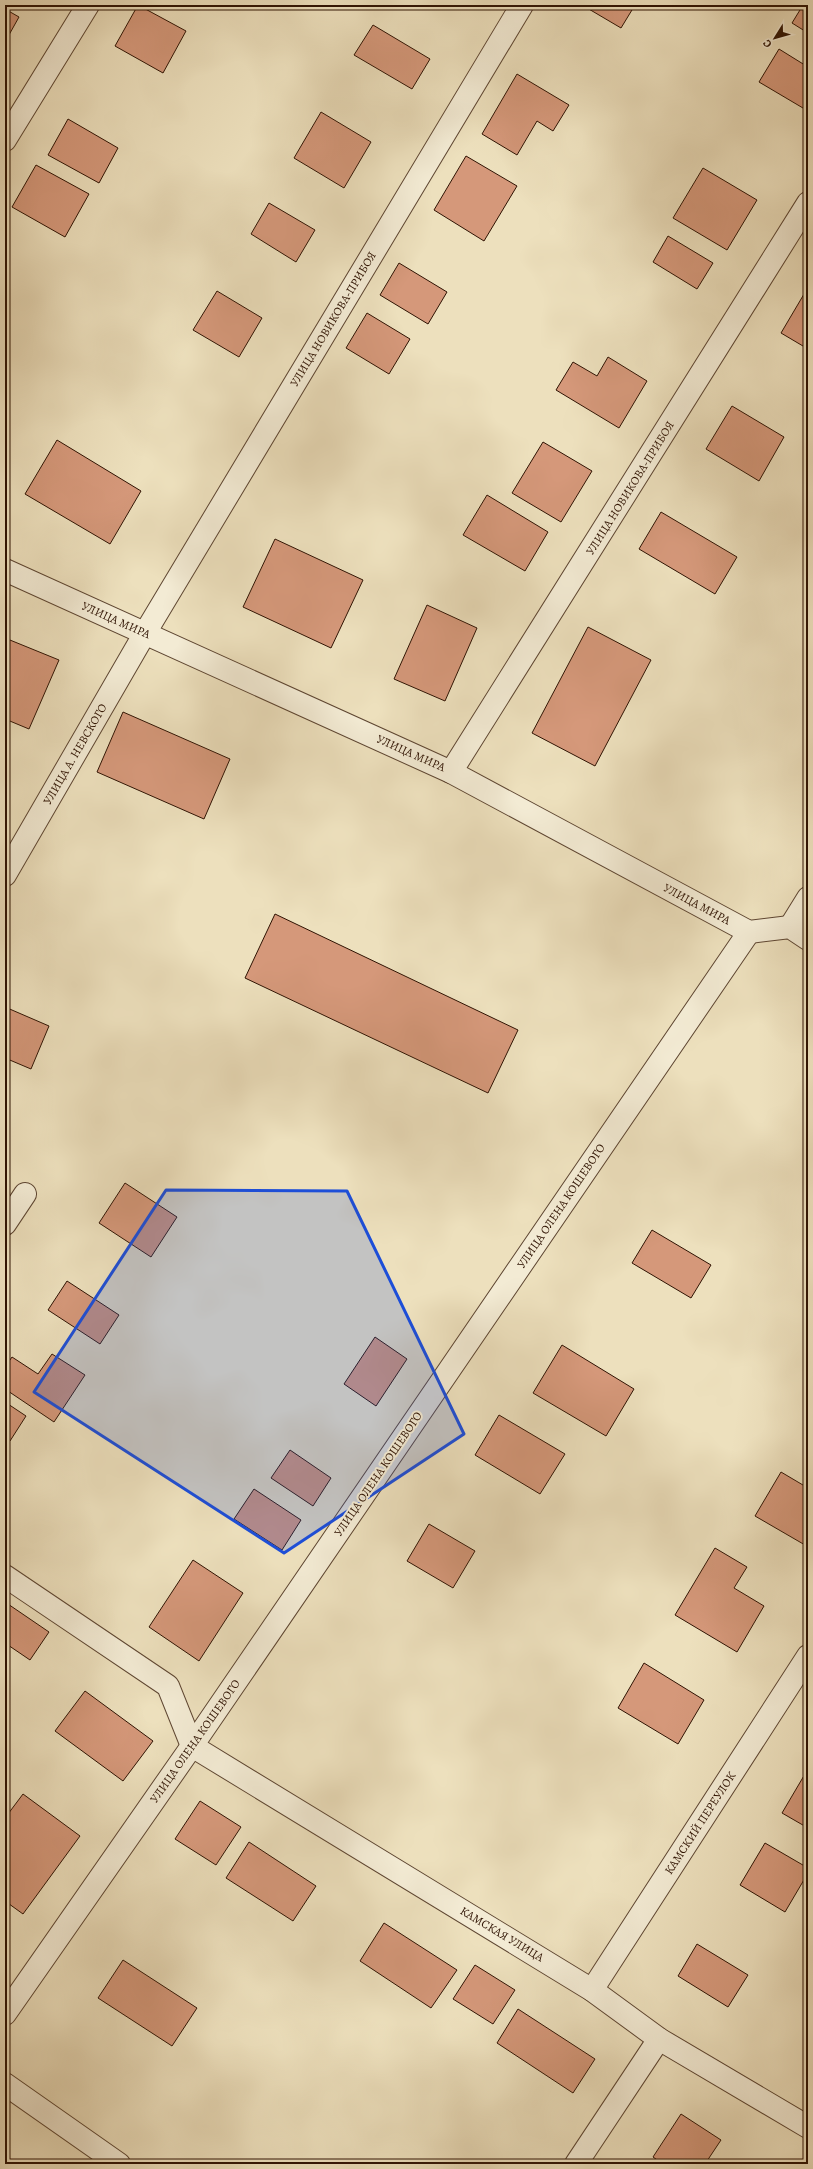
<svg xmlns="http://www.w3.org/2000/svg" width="813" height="2169" font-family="Alegreya,serif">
  <rect width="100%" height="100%" fill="#ede0bd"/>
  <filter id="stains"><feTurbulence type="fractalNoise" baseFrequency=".005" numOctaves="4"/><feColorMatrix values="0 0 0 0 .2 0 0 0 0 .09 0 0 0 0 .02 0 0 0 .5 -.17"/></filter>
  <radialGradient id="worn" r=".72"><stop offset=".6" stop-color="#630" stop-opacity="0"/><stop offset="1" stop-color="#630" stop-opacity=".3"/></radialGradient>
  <!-- building -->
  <g fill="#d5987a" stroke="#2f1303">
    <polygon points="138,5 186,31 163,73 115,46"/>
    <polygon points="582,5 635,5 621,28"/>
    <polygon points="803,5 808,5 808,33 792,23"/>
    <polygon points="5,9 19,17 5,42"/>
    <polygon points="373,25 430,59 412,89 354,55"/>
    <polygon points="779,49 808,67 808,111 759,82"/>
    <polygon points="517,74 569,105 553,131 537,121 517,155 482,134"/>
    <polygon points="321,112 371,142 344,188 294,158"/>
    <polygon points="68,119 118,148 99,183 48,155"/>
    <polygon points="466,156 517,186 484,241 434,210"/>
    <polygon points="36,165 89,194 65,237 12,207"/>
    <polygon points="703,168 757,200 727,250 673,218"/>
    <polygon points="269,203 315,230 296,262 251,234"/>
    <polygon points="668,236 713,263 697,289 653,262"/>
    <polygon points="399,263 447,292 428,324 380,295"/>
    <polygon points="807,289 808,290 808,349 781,333"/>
    <polygon points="217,291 262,318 239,357 193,330"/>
    <polygon points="367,313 410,339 389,374 346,348"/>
    <polygon points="608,357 647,381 619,428 556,390 573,362 597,376"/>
    <polygon points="732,406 784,437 759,481 706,449"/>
    <polygon points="57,440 141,491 110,544 25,494"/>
    <polygon points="543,442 592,471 561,522 512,493"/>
    <polygon points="487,495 548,532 525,571 463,535"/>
    <polygon points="661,512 737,557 715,594 639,549"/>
    <polygon points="275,539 363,580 331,648 243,607"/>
    <polygon points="427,605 477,628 445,701 394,679"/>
    <polygon points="588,627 651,660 595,766 532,733"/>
    <polygon points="5,638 59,660 29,729 5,719"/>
    <polygon points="123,712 230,759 204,819 97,772"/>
    <polygon points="275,914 518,1030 488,1093 245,978"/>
    <polygon points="5,1007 49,1026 31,1069 5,1058"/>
    <polygon points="125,1183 177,1217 151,1257 99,1223"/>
    <polygon points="652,1230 711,1265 691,1298 632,1263"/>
    <polygon points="67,1281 119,1315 100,1344 48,1310"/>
    <polygon points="375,1337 407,1359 376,1406 344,1384"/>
    <polygon points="562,1345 634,1389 606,1436 533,1393"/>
    <polygon points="52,1354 85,1375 54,1422 5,1389 5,1367 12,1357 38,1374"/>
    <polygon points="5,1402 26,1416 10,1441 5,1437"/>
    <polygon points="499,1415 565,1454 540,1494 475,1455"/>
    <polygon points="290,1450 331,1478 313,1506 271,1478"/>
    <polygon points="781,1472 808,1488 808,1540 805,1545 755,1516"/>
    <polygon points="254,1489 301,1520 282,1550 234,1519"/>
    <polygon points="429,1524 475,1551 453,1588 407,1561"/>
    <polygon points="715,1548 747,1567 734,1588 764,1606 737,1652 675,1615"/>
    <polygon points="193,1560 243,1593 199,1661 149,1627"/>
    <polygon points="5,1602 49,1632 30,1660 5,1643"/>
    <polygon points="644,1663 704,1700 678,1744 618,1708"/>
    <polygon points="85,1691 153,1741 123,1781 55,1731"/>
    <polygon points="805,1774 808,1775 808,1828 782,1813"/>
    <polygon points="23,1794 80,1836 23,1914 5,1901 5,1818"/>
    <polygon points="200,1801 241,1827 216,1865 175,1839"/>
    <polygon points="249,1842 316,1886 293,1921 226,1878"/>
    <polygon points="765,1843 808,1868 808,1873 785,1912 740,1885"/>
    <polygon points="384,1923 457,1970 431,2008 360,1961"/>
    <polygon points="697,1944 748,1975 728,2007 678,1976"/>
    <polygon points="123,1960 197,2008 172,2046 98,1998"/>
    <polygon points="475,1965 515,1990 493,2024 453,1999"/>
    <polygon points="518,2009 595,2059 573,2093 497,2043"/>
    <polygon points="681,2114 721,2140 705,2164 663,2164 653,2157"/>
  </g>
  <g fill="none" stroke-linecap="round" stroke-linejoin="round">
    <defs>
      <g id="minor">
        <polyline points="5,140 88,5"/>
        <polyline points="5,570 451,772 749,932 790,927 808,939"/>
        <polyline points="451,772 808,203"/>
        <polyline points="5,875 145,633 522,5"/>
        <polyline points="790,927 808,898"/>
        <polyline points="5,1224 25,1194"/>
        <polyline points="5,1576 168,1686 192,1746 592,1990 659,2039 808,2127"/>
        <polyline points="592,1990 808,1656"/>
        <polyline points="5,2014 192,1746 749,932"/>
        <polyline points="5,2084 119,2164"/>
        <polyline points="576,2164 659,2039"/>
      </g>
    </defs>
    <!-- minor casing -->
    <use href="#minor" stroke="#5e4632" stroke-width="24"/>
    <!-- minor -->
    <use href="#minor" stroke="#f3ebd4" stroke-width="22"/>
  </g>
  <!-- marked area -->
  <path fill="#1d4ed8" fill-opacity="0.2" stroke="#1d4ed8" stroke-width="3" stroke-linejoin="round" d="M166,1190L347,1191L464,1434L284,1553L34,1392Z"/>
  <g text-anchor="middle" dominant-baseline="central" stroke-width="4" stroke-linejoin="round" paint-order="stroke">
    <!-- street labels -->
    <g font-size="12" fill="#2f1303" stroke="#f3ebd4">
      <text transform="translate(333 319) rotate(-59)">УЛИЦА НОВИКОВА-ПРИБОЯ</text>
      <text transform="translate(630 488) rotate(-58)">УЛИЦА НОВИКОВА-ПРИБОЯ</text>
      <text transform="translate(116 620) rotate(24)">УЛИЦА МИРА</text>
      <text transform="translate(411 753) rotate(24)">УЛИЦА МИРА</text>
      <text transform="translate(75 754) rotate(-60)">УЛИЦА А. НЕВСКОГО</text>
      <text transform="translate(697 904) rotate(28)">УЛИЦА МИРА</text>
      <text transform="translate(561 1206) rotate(-56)">УЛИЦА ОЛЕНА КОШЕВОГО</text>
      <text transform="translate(378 1474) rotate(-56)">УЛИЦА ОЛЕНА КОШЕВОГО</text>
      <text transform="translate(195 1741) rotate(-55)">УЛИЦА ОЛЕНА КОШЕВОГО</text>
      <text transform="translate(700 1823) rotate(-57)">КАМСКИЙ ПЕРЕУЛОК</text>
      <text transform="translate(502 1934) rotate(31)">КАМСКАЯ УЛИЦА</text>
    </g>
  </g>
  <!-- margin -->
  <rect width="813" height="2169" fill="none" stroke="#ede0bd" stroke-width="20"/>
  <rect x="6" y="6" width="801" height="2157" fill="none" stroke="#2f1303" stroke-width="2"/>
  <rect x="10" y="10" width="793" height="2149" fill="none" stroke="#2f1303"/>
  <!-- north arrow -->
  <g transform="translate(775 38) rotate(233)" stroke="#f3ebd4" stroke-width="3" paint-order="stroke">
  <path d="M0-3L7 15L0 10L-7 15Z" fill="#2f1303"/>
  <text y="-6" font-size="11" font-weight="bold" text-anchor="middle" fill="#2f1303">С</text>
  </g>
  <rect width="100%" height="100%" filter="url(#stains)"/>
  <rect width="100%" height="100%" fill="url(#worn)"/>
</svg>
